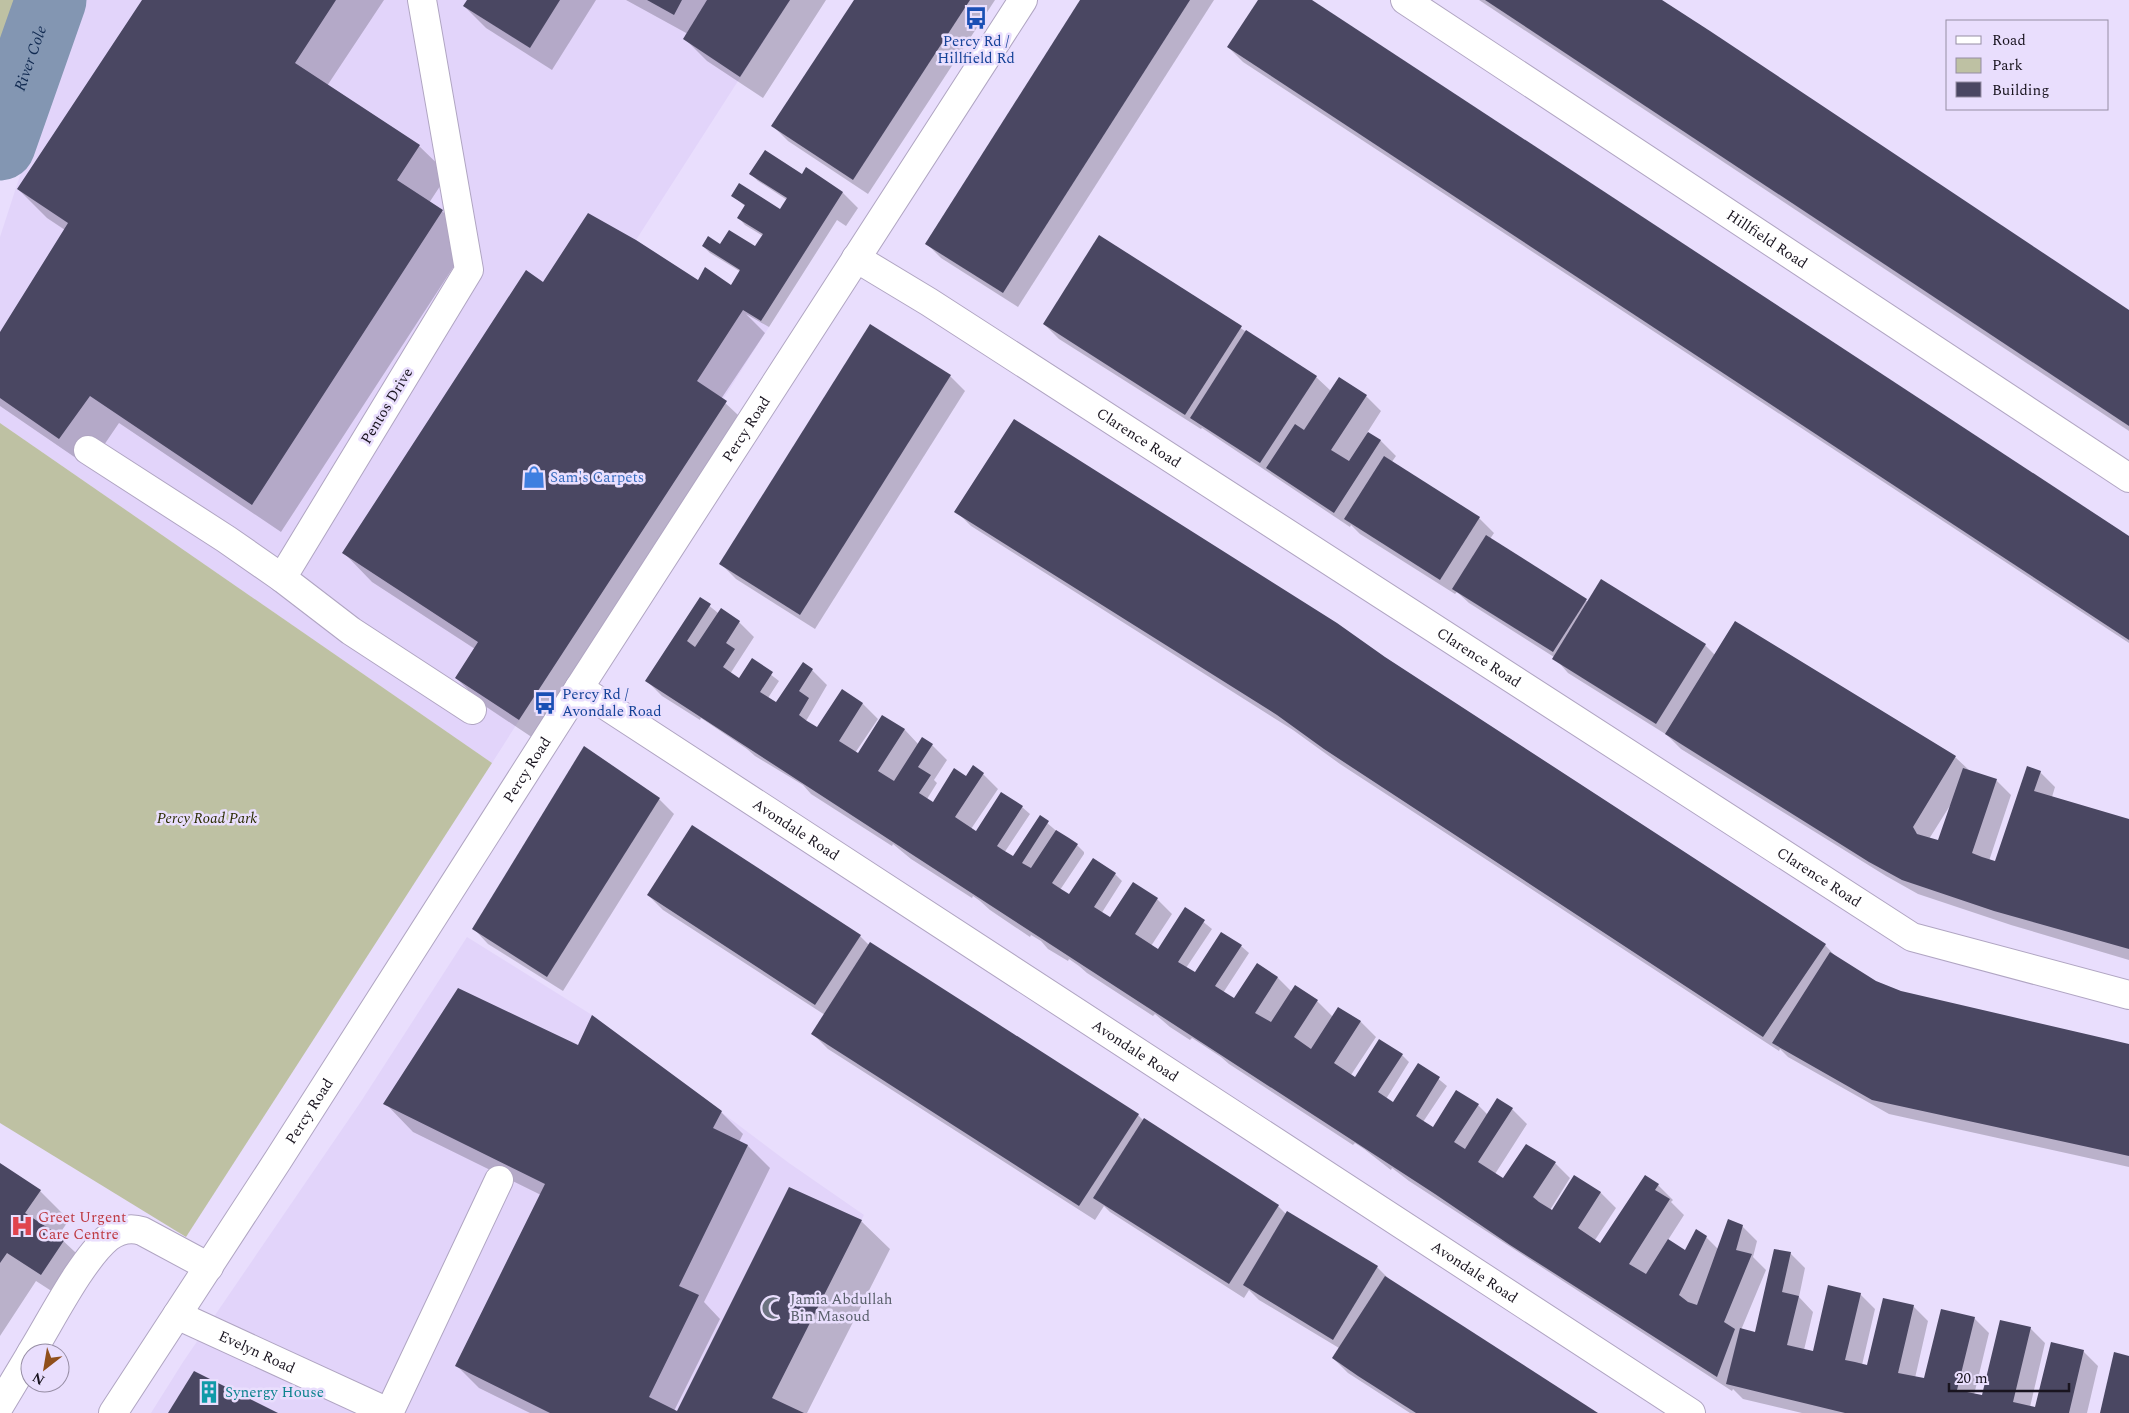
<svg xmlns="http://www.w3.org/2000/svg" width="2129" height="1413" font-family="Spectral,serif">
  <rect width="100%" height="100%" fill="#e9defd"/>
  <!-- built -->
  <g fill="#e2d4fa">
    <polygon points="77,0 790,0 636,240 769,327 492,763 0,423 0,237"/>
    <polygon points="467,937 592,1015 789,1163 864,1215 763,1413 151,1413 183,1362 360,1103"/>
  </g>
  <!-- green -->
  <g fill="#bec1a3">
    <polygon points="0,0 42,0 0,116"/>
    <polygon points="0,423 492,763 186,1237 0,1123"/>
  </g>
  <!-- shadow -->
  <g fill="#0003" fill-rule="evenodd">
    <polygon points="144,0 384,0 327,86 419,146 448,174 429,203 442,211 471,240 281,532 119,423 89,467 0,406 0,335 65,230 47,218 18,189"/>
    <polygon points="468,0 596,0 552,70 486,28 464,6"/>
    <polygon points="626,0 826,0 763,98 707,61 685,39 688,34"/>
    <polygon points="855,0 995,0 868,194 788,141 773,126"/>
    <polygon points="1082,0 1214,0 1018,307 941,258 926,243"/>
    <polygon points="1260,0 1310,0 2129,537 2129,643 1243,62 1228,47"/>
    <polygon points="1479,0 1660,0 2129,311 2129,431"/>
    <polygon points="751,174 802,175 843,193 858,208 846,226 837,220 769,327 746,314 765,333 721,399 755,431 548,748 485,706 456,678 475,649 372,582 344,553 544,283 732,286 741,272 710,253 703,246 756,248 763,236 745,225 738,217 745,206 732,195 780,211 787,200 758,181"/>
    <path d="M1100,237L1316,377L1331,391L1366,396L1381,411L1367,433L1381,441L1396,456L1391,463L1479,518L1494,533L1490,539L1588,602L1705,645L1715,655L1735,622L1955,757L1970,771L1996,780L2011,795L1989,861L1996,863L2040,772L2055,787L2052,797L2129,821V960L2011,925L1918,894L1886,876L1681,749L1667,735L1568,673L1554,657L1469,603L1457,592L1455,594L1360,534L1351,525L1350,527L1202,428L1201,429L1059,339L1044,324ZM1951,804L1939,842L1929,839Z"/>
    <polygon points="950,376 965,391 815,629 736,579 721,564"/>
    <polygon points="956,511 1384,658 1825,945 1837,958 1875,982 1901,992 2129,1046 2129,1167 1889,1114 1788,1057 1780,1049 1779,1051 1340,764 1293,730 971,526"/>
    <polygon points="701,599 718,613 739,622 754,637 730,674 739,679 752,660 779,681 768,698 776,704 812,670 827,685 806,721 817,728 842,691 863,704 878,719 855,753 858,755 883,717 905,730 919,745 932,745 947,760 934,780 937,783 927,799 933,804 966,778 983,774 998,789 971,829 976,833 1022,807 1030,814 1004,853 1013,858 1040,817 1060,834 1077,845 1084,852 1084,854 1060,890 1070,896 1115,874 1122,881 1101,914 1110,919 1157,899 1172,914 1151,946 1158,950 1196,916 1212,929 1186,968 1195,974 1241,946 1249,953 1223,993 1234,1000 1257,965 1278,978 1292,992 1317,1001 1333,1017 1349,1014 1361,1022 1376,1037 1351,1075 1356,1078 1402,1055 1409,1062 1386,1099 1393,1103 1430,1072 1447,1086 1423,1122 1434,1128 1478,1105 1488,1115 1498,1100 1512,1109 1527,1124 1495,1174 1504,1180 1526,1145 1555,1163 1570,1178 1550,1210 1552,1211 1575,1177 1601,1193 1616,1208 1595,1240 1601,1245 1658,1185 1673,1200 1671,1202 1684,1215 1668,1240 1686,1252 1706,1237 1718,1249 1742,1226 1757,1241 1753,1257 1766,1270 1741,1330 1756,1333 1790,1253 1805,1268 1799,1297 1813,1312 1804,1350 1814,1352 1860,1294 1875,1309 1862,1365 1868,1366 1913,1306 1928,1321 1915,1378 1925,1380 1974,1318 1989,1333 1974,1395 1983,1397 2030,1328 2045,1343 2030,1407 2036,1408 2083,1351 2098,1366 2087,1413 1802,1413 1743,1399 1733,1389 1732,1391 1409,1181 1392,1168 1391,1170 1364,1149 1355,1143 1353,1145 1229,1064 1221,1057 1192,1038 1190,1040 1170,1027 1155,1014 1153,1016 1087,973 1079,966 1069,959 1068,961 1048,949 1041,941 1031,935 1030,937 990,910 980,901 973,896 972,898 911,859 893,844 892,846 811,794 803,785 755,756 747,749 701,718 700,720 662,696 647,681"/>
    <polygon points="659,799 674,814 563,991 488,944 474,929"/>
    <polygon points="648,895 860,936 869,945 1138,1115 1144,1121 1278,1206 1286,1214 1377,1267 1392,1282 1594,1413 1410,1413 1348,1373 1333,1358 1339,1348 1259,1300 1249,1290 1244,1298 1110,1212 1104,1206 1095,1220 828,1049 813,1034 825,1015 663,910"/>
    <polygon points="385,1103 721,1112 743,1134 739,1142 748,1146 770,1168 704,1302 720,1319 674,1411 677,1413 861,1221 890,1249 807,1413 530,1413 479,1388 457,1366 541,1195 413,1132"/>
    <polygon points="0,1165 40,1191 69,1220 58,1236 93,1269 70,1303 36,1281 0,1336"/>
  </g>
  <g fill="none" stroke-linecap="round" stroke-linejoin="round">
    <!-- river -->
    <path stroke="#8396b2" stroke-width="71" id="s1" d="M0,145L51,0"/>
  </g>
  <!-- building -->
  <g fill="#4a4762">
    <polygon points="142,0 336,0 295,63 420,145 397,180 443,210 252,505 90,396 59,439 0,398 0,332 68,223 17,189"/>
    <polygon points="467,0 560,0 530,48 463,6"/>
    <polygon points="647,0 682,0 674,15"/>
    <polygon points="707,0 790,0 740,77 683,39"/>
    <polygon points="854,0 970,0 853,180 771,126"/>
    <polygon points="1080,0 1190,0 1003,293 925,244"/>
    <polygon points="1258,0 1312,0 2129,536 2129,640 1227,47"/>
    <polygon points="1485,0 1662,0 1710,31 2129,310 2129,426"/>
    <polygon points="765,150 802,174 806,167 843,192 761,321 743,310 697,381 727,401 519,720 455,678 478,642 342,553 526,270 543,282 588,213 636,240 698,280 705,267 731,285 740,270 702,246 708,236 720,244 729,230 755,246 763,234 737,218 745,205 731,196 739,183 780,209 787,198 749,174"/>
    <polygon points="1099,235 1242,326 1185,415 1043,324"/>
    <polygon points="870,324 951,375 800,615 719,564"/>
    <polygon points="1246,330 1317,376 1260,463 1190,418"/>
    <polygon points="1339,377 1367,395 1331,450 1349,461 1368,432 1381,440 1334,513 1266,468 1295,424 1304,430"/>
    <polygon points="1014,419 1337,623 1385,657 1826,944 1763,1037 1324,749 1277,715 954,512"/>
    <polygon points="1384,456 1480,517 1440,580 1344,519"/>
    <polygon points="1486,535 1587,599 1553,652 1452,589"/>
    <polygon points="1601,579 1706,644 1656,724 1552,659"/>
    <polygon points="700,597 711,604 687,641 695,647 721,608 740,621 726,643 735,649 723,667 739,678 752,658 773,672 760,692 776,702 803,662 813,669 799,691 809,698 799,715 807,721 817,727 842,689 863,703 839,741 858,753 882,715 905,729 878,771 894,781 922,737 933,744 918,767 931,775 919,793 933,802 954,768 966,776 973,765 984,773 955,817 976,831 1001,792 1023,806 997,846 1003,850 1013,856 1040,815 1049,821 1022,863 1031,868 1056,830 1069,838 1078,844 1052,883 1061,889 1069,894 1093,858 1116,873 1094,907 1110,917 1133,882 1158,898 1135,934 1158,949 1185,907 1205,920 1178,962 1195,972 1221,932 1242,945 1215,986 1234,998 1257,963 1278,977 1255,1013 1271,1022 1295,985 1318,1000 1294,1037 1311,1049 1338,1007 1361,1021 1334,1063 1355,1077 1379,1039 1403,1054 1378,1092 1393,1102 1418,1063 1440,1077 1416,1116 1422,1120 1433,1127 1456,1090 1479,1104 1454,1142 1465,1149 1497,1098 1513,1108 1478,1162 1503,1178 1526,1144 1556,1162 1533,1197 1539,1202 1552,1210 1574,1175 1601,1192 1578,1228 1600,1243 1645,1175 1659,1184 1655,1190 1670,1199 1629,1264 1646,1274 1668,1239 1685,1250 1696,1229 1707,1236 1679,1295 1688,1302 1697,1305 1728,1219 1743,1225 1736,1250 1752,1254 1724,1322 1735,1329 1717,1377 1510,1245 1435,1194 645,681"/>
    <polygon points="1735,621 1956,756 1913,827 1917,834 1938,840 1963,768 1997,779 1972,853 1982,857 1995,861 2027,766 2041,771 2034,791 2129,819 2129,949 1994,911 1902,880 1869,862 1665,734"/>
    <polygon points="584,746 660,798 547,977 472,929"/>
    <polygon points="692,825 861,935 815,1005 647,895"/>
    <polygon points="870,942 1139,1114 1079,1206 811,1034"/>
    <polygon points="1830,952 1876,981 1901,991 2129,1044 2129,1156 1872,1100 1772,1043"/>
    <polygon points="458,988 578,1045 592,1015 722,1111 713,1128 748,1145 679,1286 699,1295 649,1397 677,1411 789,1187 862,1220 772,1398 804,1413 550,1413 455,1366 545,1184 383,1104"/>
    <polygon points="1144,1118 1279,1205 1229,1284 1093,1198"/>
    <polygon points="0,1163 41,1190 25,1213 65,1239 41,1275 7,1253 0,1263"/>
    <polygon points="1287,1211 1378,1266 1333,1340 1243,1285"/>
    <polygon points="1774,1249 1791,1252 1782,1292 1799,1296 1787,1345 1813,1351 1828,1285 1861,1293 1845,1360 1855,1362 1867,1365 1883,1298 1914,1305 1898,1373 1924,1378 1941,1309 1975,1317 1957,1390 1982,1395 2000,1320 2031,1327 2013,1402 2035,1407 2051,1342 2084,1350 2069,1413 1845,1413 1726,1384 1740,1328 1755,1332"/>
    <polygon points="1385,1276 1460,1324 1598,1413 1416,1413 1358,1376 1332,1358"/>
    <polygon points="2114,1352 2129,1356 2129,1413 2100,1413"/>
    <polygon points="194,1371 278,1413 168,1413"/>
  </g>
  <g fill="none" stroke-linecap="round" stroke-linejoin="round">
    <defs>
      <g id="minor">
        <polyline points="422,0 469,270 282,578 351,631 472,710"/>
        <path id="s2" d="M1405,0L2129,478"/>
        <path id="s3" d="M856,258L929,302L1912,937L2129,995"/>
        <polyline points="88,450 226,539 282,578"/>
        <path id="s4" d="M579,688L1691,1413"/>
        <path id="s5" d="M177,1315L390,1413"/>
        <path d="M31,1353C51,1321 81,1260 109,1237C119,1230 130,1227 142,1231L209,1267"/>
        <polyline points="0,1405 30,1355"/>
        <path id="s6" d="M113,1413L278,1160L579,688L1023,0"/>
        <polyline points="389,1413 499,1180"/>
      </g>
    </defs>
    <!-- minor casing -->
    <use href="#minor" stroke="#b0a5c2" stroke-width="30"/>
    <!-- minor -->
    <use href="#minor" stroke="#fff" stroke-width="28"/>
  </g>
  <!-- icons -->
  <defs>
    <symbol id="bus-bare" viewBox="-9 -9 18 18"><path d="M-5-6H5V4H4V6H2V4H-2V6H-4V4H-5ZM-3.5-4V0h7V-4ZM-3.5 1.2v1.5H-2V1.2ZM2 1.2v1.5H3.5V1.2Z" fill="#1a4fb4" stroke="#e9defd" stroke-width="2.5" paint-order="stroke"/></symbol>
    <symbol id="shop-bare" viewBox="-9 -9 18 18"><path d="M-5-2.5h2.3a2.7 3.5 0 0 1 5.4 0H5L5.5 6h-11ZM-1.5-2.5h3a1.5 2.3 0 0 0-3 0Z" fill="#3f7fe0" stroke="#e9defd" stroke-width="2.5" paint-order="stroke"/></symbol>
    <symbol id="hospital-bare" viewBox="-9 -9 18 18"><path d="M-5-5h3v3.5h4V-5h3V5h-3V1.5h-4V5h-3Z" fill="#e0444e" stroke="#e9defd" stroke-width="2.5" paint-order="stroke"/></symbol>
    <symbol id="mosque-bare" viewBox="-9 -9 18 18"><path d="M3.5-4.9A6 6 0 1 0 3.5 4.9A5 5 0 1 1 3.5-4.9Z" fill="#6b7280" stroke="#e9defd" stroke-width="2.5" paint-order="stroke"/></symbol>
    <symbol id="building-bare" viewBox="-9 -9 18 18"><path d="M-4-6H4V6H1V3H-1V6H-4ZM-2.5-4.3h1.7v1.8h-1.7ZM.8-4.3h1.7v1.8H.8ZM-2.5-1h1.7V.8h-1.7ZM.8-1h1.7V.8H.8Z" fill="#0f9aa8" stroke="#e9defd" stroke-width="2.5" paint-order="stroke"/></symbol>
  </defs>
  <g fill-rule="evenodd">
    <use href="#bus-bare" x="960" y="2" width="32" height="32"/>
    <use href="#shop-bare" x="518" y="461" width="32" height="32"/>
    <use href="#bus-bare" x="529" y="687" width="32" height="32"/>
    <use href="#hospital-bare" x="6" y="1210" width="32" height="32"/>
    <use href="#mosque-bare" x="757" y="1292" width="32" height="32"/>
    <use href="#building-bare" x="193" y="1376" width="32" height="32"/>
  </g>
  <g text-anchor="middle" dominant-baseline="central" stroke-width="5" stroke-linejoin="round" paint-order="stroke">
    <!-- transit labels -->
    <g font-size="15" fill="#164399" stroke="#e9defd">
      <text x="976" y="41">Percy Rd /<tspan x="976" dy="17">Hillfield Rd</tspan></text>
      <text x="562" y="694" text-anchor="start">Percy Rd /<tspan x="562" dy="17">Avondale Road</tspan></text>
    </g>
    <!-- street labels -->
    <g font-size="15" fill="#19141f" stroke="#e9defd">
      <text stroke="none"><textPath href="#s2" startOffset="434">Hillfield Road</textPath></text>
      <text transform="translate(387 406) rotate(-59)">Pentos Drive</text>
      <text stroke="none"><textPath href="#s6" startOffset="1170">Percy Road</textPath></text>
      <text stroke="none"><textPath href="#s3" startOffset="335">Clarence Road</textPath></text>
      <text stroke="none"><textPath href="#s3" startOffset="740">Clarence Road</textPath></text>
      <text stroke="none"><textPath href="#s6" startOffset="765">Percy Road</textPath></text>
      <text stroke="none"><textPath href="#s4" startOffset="259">Avondale Road</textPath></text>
      <text stroke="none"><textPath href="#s3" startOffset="1145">Clarence Road</textPath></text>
      <text stroke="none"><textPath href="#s4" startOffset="664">Avondale Road</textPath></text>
      <text stroke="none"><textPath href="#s6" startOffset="360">Percy Road</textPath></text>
      <text stroke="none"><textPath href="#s4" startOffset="1069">Avondale Road</textPath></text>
      <text stroke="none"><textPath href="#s5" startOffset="88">Evelyn Road</textPath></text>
    </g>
    <!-- shop labels -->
    <g font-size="15" fill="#366cbe" stroke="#e9defd" text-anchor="start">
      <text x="550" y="477">Sam's Carpets</text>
    </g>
    <!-- park labels -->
    <g font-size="15" font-style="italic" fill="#2a2c00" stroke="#e9defd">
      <text x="207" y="818">Percy Road Park</text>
    </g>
    <!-- health labels -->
    <g font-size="15" fill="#be3a42" stroke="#e9defd" text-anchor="start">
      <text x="38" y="1217">Greet Urgent<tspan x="38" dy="17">Care Centre</tspan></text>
    </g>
    <!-- worship labels -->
    <g font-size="15" fill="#5b616d" stroke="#e9defd" text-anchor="start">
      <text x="790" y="1299">Jamia Abdullah<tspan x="790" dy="17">Bin Masoud</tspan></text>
    </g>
    <!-- culture labels -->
    <g font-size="15" fill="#0d838f" stroke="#e9defd" text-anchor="start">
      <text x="225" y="1392">Synergy House</text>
    </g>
    <!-- water labels -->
    <g font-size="16" font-style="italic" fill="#102950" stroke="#e9defd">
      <text stroke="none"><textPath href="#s1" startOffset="92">River Cole</textPath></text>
    </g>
  </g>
  <!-- legend -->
  <rect x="1946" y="20" width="162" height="90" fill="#e9defd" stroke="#968da4"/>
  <rect x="1956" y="36" width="25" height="8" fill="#ffffff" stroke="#968da4"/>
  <text x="1992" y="45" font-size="15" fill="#19141f">Road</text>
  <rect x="1956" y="58" width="25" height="15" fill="#bec1a3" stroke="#968da4"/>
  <text x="1992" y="70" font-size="15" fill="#19141f">Park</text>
  <rect x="1956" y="82" width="25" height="15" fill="#4a4762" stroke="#968da4"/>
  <text x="1992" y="95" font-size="15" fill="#19141f">Building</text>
  <!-- north arrow -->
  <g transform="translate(45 1368) rotate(211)"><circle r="24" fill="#e9defd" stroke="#968da4"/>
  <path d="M0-4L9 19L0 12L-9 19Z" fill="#904f1b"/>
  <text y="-8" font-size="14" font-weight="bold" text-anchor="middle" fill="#19141f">N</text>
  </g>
  <!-- scale -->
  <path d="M1949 1383v8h120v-8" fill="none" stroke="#19141f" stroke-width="2.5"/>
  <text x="1956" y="1383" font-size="15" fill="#19141f" stroke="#e9defd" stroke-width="4" paint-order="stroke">20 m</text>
</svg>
